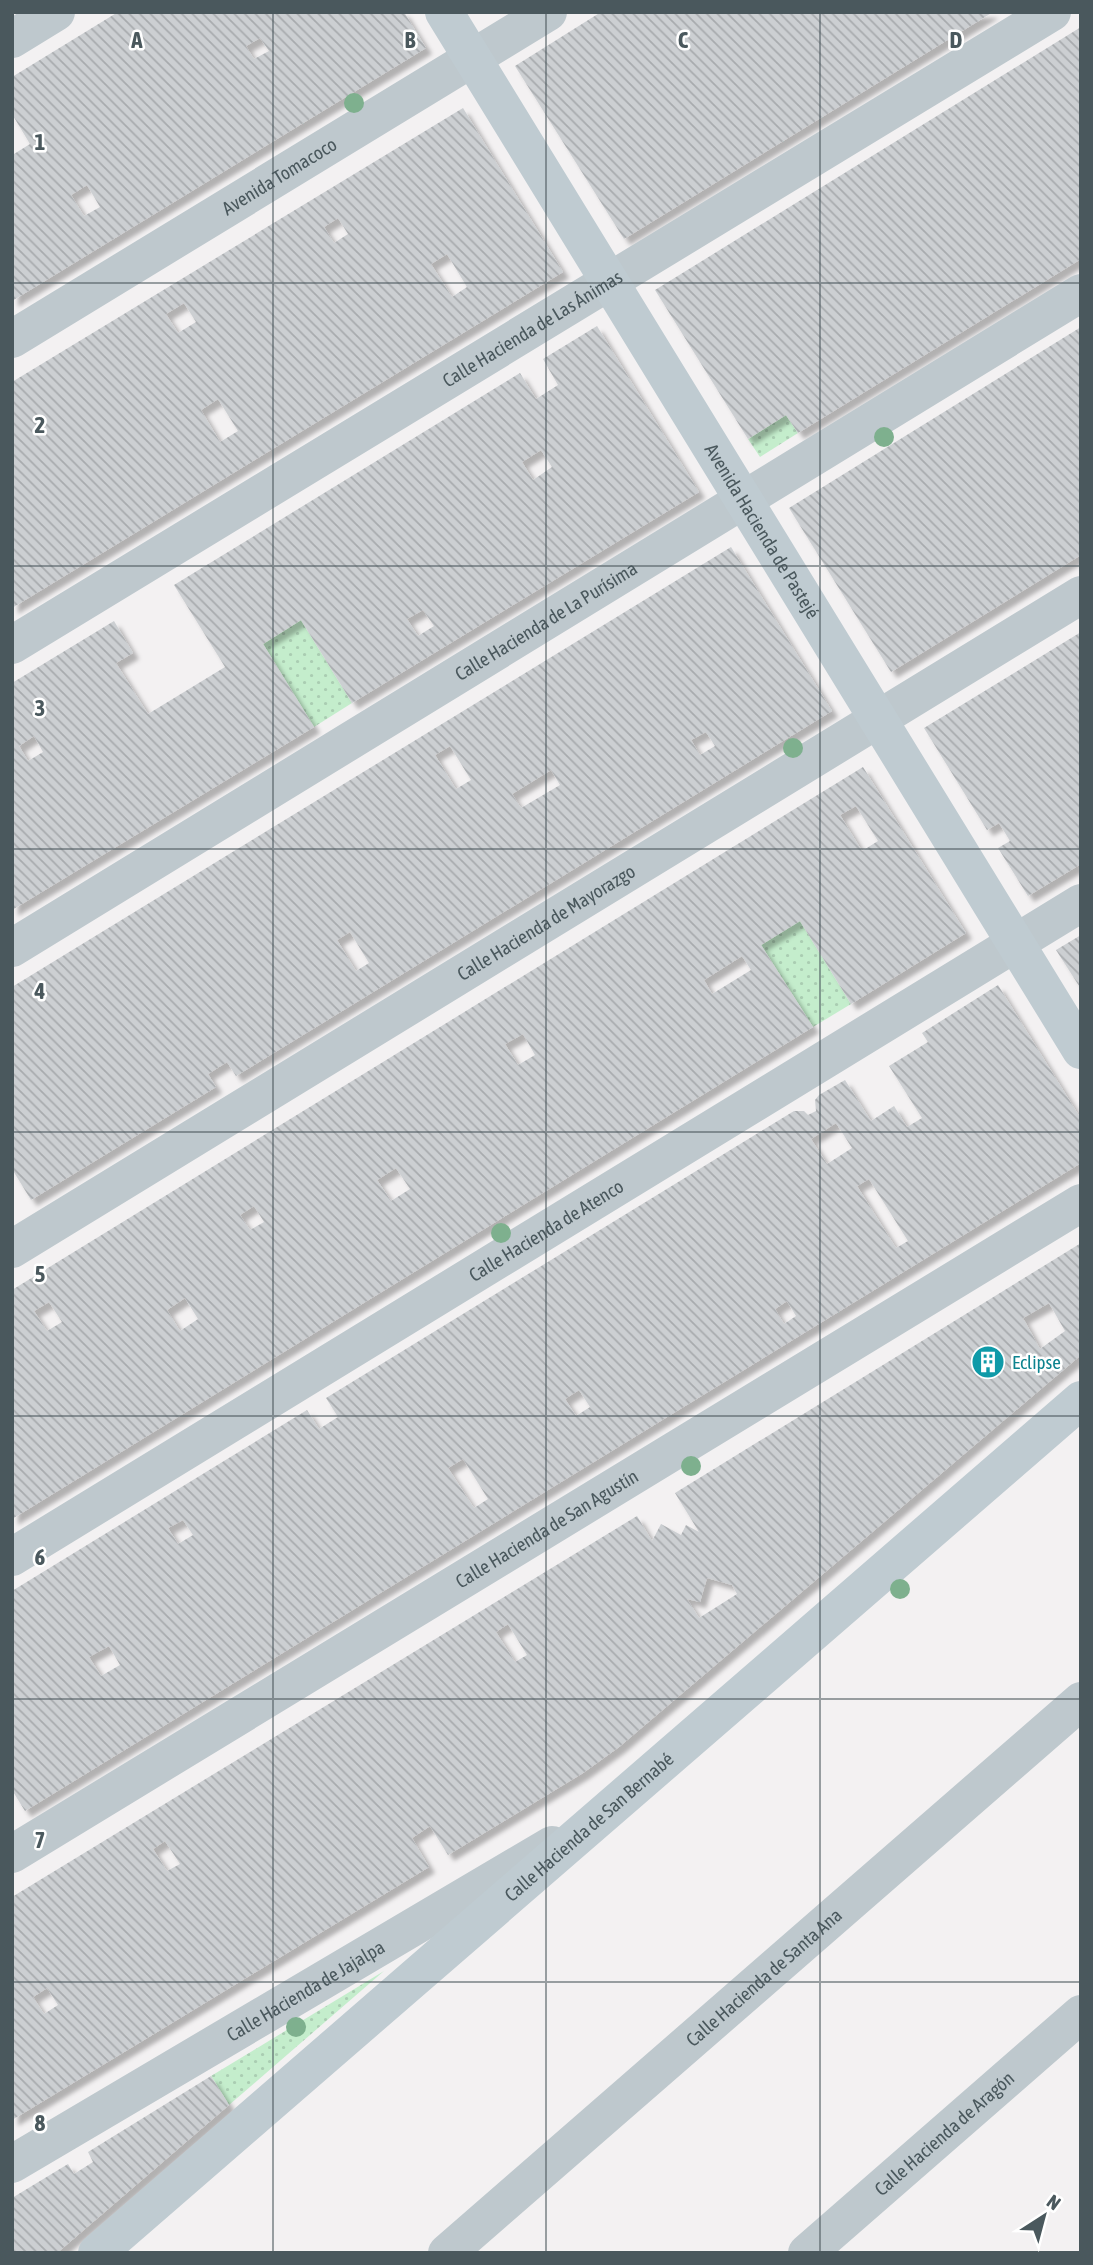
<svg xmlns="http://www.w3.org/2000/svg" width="1093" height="2265" font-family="'Asap Condensed',sans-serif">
  <defs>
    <pattern id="grass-dots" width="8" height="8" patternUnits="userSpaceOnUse" patternTransform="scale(1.75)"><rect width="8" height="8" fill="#c4edcc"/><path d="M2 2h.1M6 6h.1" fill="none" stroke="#aacdb2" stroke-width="1.8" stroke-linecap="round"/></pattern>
    <pattern id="building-back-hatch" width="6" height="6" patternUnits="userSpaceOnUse" patternTransform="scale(1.75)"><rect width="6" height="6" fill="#cccfd2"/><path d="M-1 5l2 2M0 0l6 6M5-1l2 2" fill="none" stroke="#a8abae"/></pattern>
    <filter id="shadow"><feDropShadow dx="6" dy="6" stdDeviation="2" flood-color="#0004"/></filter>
  </defs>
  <rect width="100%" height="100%" fill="#f3f1f2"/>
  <!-- grass -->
  <g fill="url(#grass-dots)">
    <polygon points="786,415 798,433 760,457 748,439"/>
    <polygon points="301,620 352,703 314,727 263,644"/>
    <polygon points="800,921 851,1004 813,1027 761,945"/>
    <polygon points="384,1971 229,2105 211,2076"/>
  </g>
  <!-- building -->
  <g fill="url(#building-back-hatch)" fill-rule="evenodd" filter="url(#shadow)">
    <path d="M118,12H404L426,48L12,301V150L14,154L30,144L12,114V77ZM260,38L269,51L254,59L246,46ZM87,185L100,207L84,216L71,195Z"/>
    <polygon points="601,12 993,12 624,239 515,66"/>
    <polygon points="1081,27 1081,259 798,433 786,415 748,439 655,290"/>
    <path d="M463,108L563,272L12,608V382ZM338,218L348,234L334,243L324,227ZM447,254L467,287L452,297L431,264ZM184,303L196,322L178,333L166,314ZM218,399L238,431L220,442L201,410Z"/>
    <path d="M597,326L699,492L352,703L301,620L263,644L314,727L12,910V683L114,621L133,653L116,663L148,714L225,667L174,585L520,373L536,399L558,385L543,359ZM541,450L552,467L533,480L522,462ZM423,610L434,626L418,636L407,619ZM34,736L43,752L28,761L19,746Z"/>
    <polygon points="1081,327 1081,555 891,672 789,508"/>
    <path d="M731,547L832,711L236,1076L227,1062L208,1074L216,1087L31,1200L12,1169V987ZM706,732L715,746L700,755L691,740ZM450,746L471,780L456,789L435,755ZM551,770L560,785L521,808L512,794ZM350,932L369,963L356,971L337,940Z"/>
    <polygon points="1081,632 1081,864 1028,896 998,848 1010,841 999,823 987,830 924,728"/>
    <path d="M863,767L966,933L851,1004L800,921L761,945L813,1027L12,1519V1290ZM856,806L878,841L862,851L840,815ZM742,956L751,970L712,994L704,980ZM523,1034L535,1055L518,1065L505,1044ZM396,1168L410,1189L391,1201L377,1180ZM254,1206L264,1222L250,1230L240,1215ZM185,1298L198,1319L180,1331L167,1310ZM49,1302L62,1322L47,1331L34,1311Z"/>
    <polygon points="1081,935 1081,989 1056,950"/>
    <path d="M998,985L1081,1119V1163L25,1811L12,1790V1591L307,1410L319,1429L338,1417L326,1398L794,1111H804L808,1115L816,1111L815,1100L819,1095L845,1080L871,1121L894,1106L907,1127L922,1118L889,1066L928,1042L922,1033ZM836,1123L852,1148L827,1164L811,1139ZM869,1179L908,1241L896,1248L857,1186ZM787,1301L796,1316L784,1324L775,1309ZM579,1390L590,1407L576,1416L565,1399ZM463,1459L488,1499L474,1508L448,1468ZM183,1520L193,1535L178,1544L168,1528ZM109,1646L120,1665L101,1676L89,1657Z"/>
    <path d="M1081,1243V1355L619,1747L583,1773L448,1855L430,1826L412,1838L429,1867L12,2120V1897L637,1516L652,1541L661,1524L681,1535L686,1525L699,1532L675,1493ZM1049,1303L1065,1331L1040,1349L1023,1318ZM707,1578L732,1585L737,1594L699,1618L687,1599L700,1602ZM508,1624L527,1655L515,1662L496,1632ZM165,1841L180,1864L167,1871L153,1849ZM47,1988L58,2005L44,2014L33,1997Z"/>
    <polygon points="211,2076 229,2105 57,2253 12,2253 12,2198 68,2164 74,2174 93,2162 88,2152"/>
  </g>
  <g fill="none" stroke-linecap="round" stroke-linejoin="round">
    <!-- street -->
    <g stroke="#bec8cd" stroke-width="38">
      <polyline points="12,39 56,12"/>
      <path id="s1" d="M12,339L548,12"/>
      <path id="s2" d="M12,645L1052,12"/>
      <path id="s3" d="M12,948L1081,293"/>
      <path id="s4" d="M12,1249L1081,595"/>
      <path id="s5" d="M12,1557L1081,903"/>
      <path id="s6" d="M12,1854L1081,1203"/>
      <path id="s7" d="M12,2164L552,1845"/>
      <path id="s8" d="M447,2253L1081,1701"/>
      <path id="s9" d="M807,2253L1081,2014"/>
    </g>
    <!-- secondary -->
    <g stroke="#bfcbd1" stroke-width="38">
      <path id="s10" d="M444,12L1081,1050"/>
      <path id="s11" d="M97,2253L1081,1400"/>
    </g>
  </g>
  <!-- trees -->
  <g fill="#7eb08e">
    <circle cx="354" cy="103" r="10"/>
    <circle cx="884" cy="437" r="10"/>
    <circle cx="793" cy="748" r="10"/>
    <circle cx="501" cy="1233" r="10"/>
    <circle cx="691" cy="1466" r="10"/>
    <circle cx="900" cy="1589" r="10"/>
    <circle cx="296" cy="2027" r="10"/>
  </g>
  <!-- grid -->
  <path fill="none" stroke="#4a585d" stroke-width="2" stroke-opacity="0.55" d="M273,12V2253M546,12V2253M820,12V2253M12,283H1081M12,566H1081M12,849H1081M12,1132H1081M12,1416H1081M12,1699H1081M12,1982H1081"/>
  <!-- icons -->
  <defs>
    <symbol id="building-disc" viewBox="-11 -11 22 22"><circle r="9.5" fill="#0f9aa8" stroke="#fff"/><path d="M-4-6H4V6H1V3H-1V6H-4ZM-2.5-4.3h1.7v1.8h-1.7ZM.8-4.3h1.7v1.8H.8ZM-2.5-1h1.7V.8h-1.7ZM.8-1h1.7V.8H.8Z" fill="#fff"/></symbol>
  </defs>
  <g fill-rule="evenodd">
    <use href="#building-disc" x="969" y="1343" width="38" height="38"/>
  </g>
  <g text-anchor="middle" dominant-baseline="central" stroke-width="5" stroke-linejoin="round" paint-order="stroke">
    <!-- street labels -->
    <g font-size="19" fill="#4a585d" stroke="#fff">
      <text stroke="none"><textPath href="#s1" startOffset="313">Avenida Tomacoco</textPath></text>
      <text stroke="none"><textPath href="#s2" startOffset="609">Calle Hacienda de Las Ánimas</textPath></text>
      <text stroke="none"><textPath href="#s10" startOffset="609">Avenida Hacienda de Pastejé</textPath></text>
      <text stroke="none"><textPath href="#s3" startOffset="626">Calle Hacienda de La Purísima</textPath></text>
      <text stroke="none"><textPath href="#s4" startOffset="626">Calle Hacienda de Mayorazgo</textPath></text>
      <text stroke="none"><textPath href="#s5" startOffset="626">Calle Hacienda de Atenco</textPath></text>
      <text stroke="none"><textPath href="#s6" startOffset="626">Calle Hacienda de San Agustín</textPath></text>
      <text stroke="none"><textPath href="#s11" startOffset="651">Calle Hacienda de San Bernabé</textPath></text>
      <text stroke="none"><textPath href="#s8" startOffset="420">Calle Hacienda de Santa Ana</textPath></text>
      <text stroke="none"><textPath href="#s7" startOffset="341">Calle Hacienda de Jajalpa</textPath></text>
      <text stroke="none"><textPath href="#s9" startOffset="182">Calle Hacienda de Aragón</textPath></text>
    </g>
    <!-- culture labels -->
    <g font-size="19" fill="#0d838f" stroke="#fff" text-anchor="start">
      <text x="1012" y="1362">Eclipse</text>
    </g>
  </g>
  <g font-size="23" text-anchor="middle" font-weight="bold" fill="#4a585d" stroke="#fff" stroke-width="5" stroke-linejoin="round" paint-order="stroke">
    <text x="137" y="48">A</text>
    <text x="410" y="48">B</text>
    <text x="683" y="48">C</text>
    <text x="956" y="48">D</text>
    <text x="40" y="150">1</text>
    <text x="40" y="433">2</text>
    <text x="40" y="716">3</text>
    <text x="40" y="999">4</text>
    <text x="40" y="1282">5</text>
    <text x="40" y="1565">6</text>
    <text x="40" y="1848">7</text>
    <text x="40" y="2131">8</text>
  </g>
  <!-- border -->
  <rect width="1093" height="2265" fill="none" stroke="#4a585d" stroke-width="28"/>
  <!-- north arrow -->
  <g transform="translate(1044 2216) rotate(36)" stroke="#ffffff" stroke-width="5" paint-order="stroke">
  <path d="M0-5L12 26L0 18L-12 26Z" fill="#4a585d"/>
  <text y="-10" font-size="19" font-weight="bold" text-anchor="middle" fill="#4a585d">N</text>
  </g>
</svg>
